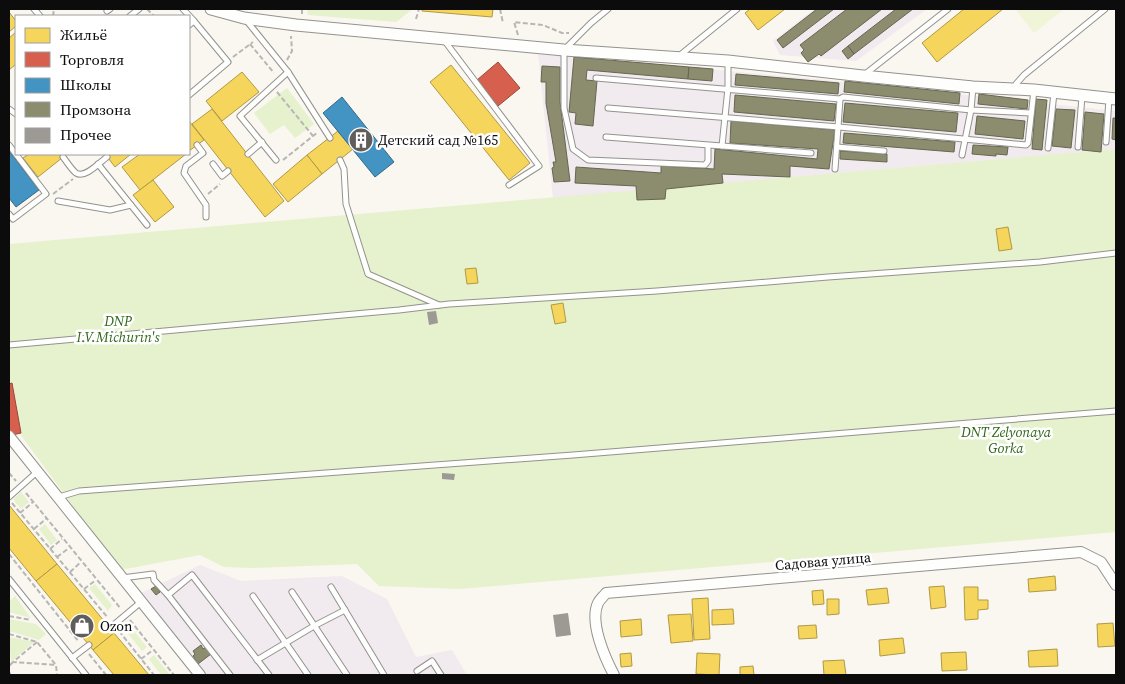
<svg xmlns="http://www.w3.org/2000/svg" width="1125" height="684" font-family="'Source Serif 4',serif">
  <rect width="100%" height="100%" fill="#faf7f0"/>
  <!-- industrial -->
  <g fill="#f1eaee">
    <polygon points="814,9 927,9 856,61 780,55 773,41"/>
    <polygon points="538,54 816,79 1116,111 1116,149 553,198"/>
    <polygon points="200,565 241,581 342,576 387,599 416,657 452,650 467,675 206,675 139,594"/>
  </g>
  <!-- green -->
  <g fill="#e6f1ce">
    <polygon points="307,9 413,9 396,22 308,15"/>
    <polygon points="287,88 314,124 295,138 284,125 270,134 254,113"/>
    <polygon points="1116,149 1116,532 460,589 379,586 357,564 253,568 224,567 200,555 120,570 9,419 9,244"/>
    <polygon points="21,492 29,502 21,509 13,499"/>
    <polygon points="45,524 57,540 51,545 39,529"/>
    <polygon points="95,584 112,605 108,611 89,588"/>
    <polygon points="15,596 31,618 9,612 9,602"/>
    <polygon points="9,619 36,624 46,634 39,640 9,631"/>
    <polygon points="126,621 147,647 142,651 121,625"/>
    <polygon points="9,637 34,642 11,662"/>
    <polygon points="154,655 170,675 161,675 149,659"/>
  </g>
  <!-- pitch -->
  <polygon fill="#f0f5d8" points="1018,9 1064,9 1034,33 1016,10"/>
  <!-- homes -->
  <g fill="#f6d55c" stroke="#b09944">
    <polygon points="422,9 493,9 492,17 422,11"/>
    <polygon points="750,9 785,9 758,30 745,13"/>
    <polygon points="964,9 1003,9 937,62 922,43"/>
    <polygon points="9,12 16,21 16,26 9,32"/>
    <polygon points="16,32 16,64 9,70 9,38"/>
    <polygon points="451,65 530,163 509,180 430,82"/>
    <polygon points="242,72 259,92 222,121 206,101"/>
    <polygon points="212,109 284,201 265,217 192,124"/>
    <polygon points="189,121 204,140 189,151"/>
    <polygon points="338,131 353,149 322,174 307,155"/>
    <polygon points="29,154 67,154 38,177 23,158"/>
    <polygon points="105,154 131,154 115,167"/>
    <polygon points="140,154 186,154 140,190 122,167"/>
    <polygon points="307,155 322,174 288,202 273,184"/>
    <polygon points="153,180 174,207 155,222 133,195"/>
    <polygon points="1008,227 1012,249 999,251 996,229"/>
    <polygon points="476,268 478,283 467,284 465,269"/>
    <polygon points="563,303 566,322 555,324 551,305"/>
    <polygon points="9,505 57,564 36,581 9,548"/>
    <polygon points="57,564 114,633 93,650 36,581"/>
    <polygon points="1055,576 1056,590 1029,592 1028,579"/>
    <polygon points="944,586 946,607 931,609 929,587"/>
    <polygon points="964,587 978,587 978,600 988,600 988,609 978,610 978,619 965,620"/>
    <polygon points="887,588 889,603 868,605 866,590"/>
    <polygon points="823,590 824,604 813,605 812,591"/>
    <polygon points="708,598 710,639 694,640 692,599"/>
    <polygon points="827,599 839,599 839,614 827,615"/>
    <polygon points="733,609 734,624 712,625 712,610"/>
    <polygon points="691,614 693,641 671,643 668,615"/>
    <polygon points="641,619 642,635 621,637 620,621"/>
    <polygon points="1113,623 1115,646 1098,647 1097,624"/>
    <polygon points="816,625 817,638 799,639 798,626"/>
    <polygon points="114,633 149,675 114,675 93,650"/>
    <polygon points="903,638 905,653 880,656 879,640"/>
    <polygon points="1057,649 1058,666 1029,667 1028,651"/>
    <polygon points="966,652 967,670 942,671 941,653"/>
    <polygon points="631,653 632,666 621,667 620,654"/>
    <polygon points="697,653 720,654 719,675 696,674"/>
    <polygon points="844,660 846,675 824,675 823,661"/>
    <polygon points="753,666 754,675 740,675 740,667"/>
  </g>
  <!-- shops -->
  <g fill="#d6604d" stroke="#99473a">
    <polygon points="498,62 520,88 498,106 477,80"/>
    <polygon points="12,383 21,433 12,435 9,430 9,384"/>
  </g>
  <!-- schools -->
  <g fill="#4393c3" stroke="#326a8c">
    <polygon points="342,97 394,162 375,177 323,113"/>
    <polygon points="9,151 39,190 16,207 9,198"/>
  </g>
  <!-- industry -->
  <g fill="#8c8c6e" stroke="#666651">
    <polygon points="817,9 834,9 783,48 777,40"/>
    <polygon points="847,9 882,9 821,56 819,54 808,62 801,53 804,50 800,45"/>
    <polygon points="896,9 913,9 854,54 848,46"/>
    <polygon points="848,46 854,54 848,59 842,51"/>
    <polygon points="574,57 689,67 688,79 587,70 586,80 597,81 593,126 575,124 576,113 569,112"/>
    <polygon points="542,66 560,67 560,102 570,181 554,182 552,168 554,167 553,162 556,162 546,103 546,82 541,82"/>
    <polygon points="689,67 713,69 712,81 688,79"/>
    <polygon points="736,74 839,83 838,94 735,85"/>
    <polygon points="845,81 960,93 959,104 844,92"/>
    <polygon points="979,94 1028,100 1027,109 978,104"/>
    <polygon points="735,95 836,104 834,121 734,112"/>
    <polygon points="1036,99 1047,100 1042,150 1032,149"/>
    <polygon points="845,103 958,113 956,132 843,122"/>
    <polygon points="1056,109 1075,110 1071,148 1052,146"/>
    <polygon points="1085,112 1104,114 1101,152 1082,150"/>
    <polygon points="977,116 1025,121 1023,139 975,134"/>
    <polygon points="1113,118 1116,118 1116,140 1112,139"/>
    <polygon points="731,121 835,130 829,169 790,166 790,177 722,174 723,183 666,189 665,199 637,200 636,186 575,183 576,167 661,173 661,166 714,169 715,149 817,159 818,149 730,143"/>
    <polygon points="844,133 955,142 954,152 843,143"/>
    <polygon points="973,145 1008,147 1007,155 996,154 996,156 972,154"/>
    <polygon points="840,151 887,154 887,162 840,159"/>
    <polygon points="156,586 160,592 156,595 151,589"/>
    <polygon points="201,645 203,649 206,647 211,654 198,664 193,656 195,654 193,651"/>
  </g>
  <!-- building -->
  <g fill="#9d9a96">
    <polygon points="436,311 438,323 429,325 427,312"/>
    <polygon points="442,473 455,474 454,480 442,479"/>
    <polygon points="568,613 571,635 556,637 553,615"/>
  </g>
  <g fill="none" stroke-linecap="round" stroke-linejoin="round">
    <defs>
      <g id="service">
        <polyline points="34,9 40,16"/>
        <polyline points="183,9 194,21 189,25"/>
        <polyline points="608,9 591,23 564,50 564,108 573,149 588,160 705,165 708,161 708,146"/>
        <polyline points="107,11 110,9"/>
        <polyline points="130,16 139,9"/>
        <polyline points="246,20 288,72 330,138"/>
        <polyline points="444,40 539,166 509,185"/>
        <polyline points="679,56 737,9"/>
        <polyline points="864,75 948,9"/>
        <polyline points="596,78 840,99 843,97 971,110 1031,113"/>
        <polyline points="1015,89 1016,84 1024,75 1105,9"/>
        <polyline points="189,95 228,62 194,21"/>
        <polyline points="608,108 839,127 1026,145 1028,143 1034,90"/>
        <polyline points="9,109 16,114"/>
        <polyline points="606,137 811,153"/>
        <polyline points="1106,142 1109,99"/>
        <polyline points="9,145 46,194 13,219 9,214"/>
        <polyline points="197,145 203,153 186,166 184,173 206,205 206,217"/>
        <polyline points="722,146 728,88 728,62"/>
        <polyline points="837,147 884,151"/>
        <polyline points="1078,147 1082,96"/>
        <polyline points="1048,148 1054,93"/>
        <polyline points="248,154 262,142"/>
        <polyline points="962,155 971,110 973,87"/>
        <path d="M63,157C67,162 71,169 76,173C85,179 100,162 107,157"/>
        <polyline points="276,160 240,116 288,72"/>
        <polyline points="340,160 344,169 346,204 368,274 439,305"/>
        <polyline points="98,164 147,225"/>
        <polyline points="213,164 222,176 228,171"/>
        <polyline points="835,169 840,99"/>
        <polyline points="58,201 110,210 131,205"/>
        <polyline points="9,345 399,310 449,304 657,291 828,277 1040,262 1116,253"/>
        <polyline points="9,497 38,471"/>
        <polyline points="59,497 79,491 573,455 1116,411"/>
        <polyline points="122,578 153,574 154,580 168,595 230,675"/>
        <polyline points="9,579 86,675"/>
        <polyline points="331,587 384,675"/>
        <polyline points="292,592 347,675"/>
        <polyline points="168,595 192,575 269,675"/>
        <polyline points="253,596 308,675"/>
        <polyline points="110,628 141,602"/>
        <polyline points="72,658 89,645"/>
        <polyline points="257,660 314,626 345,610"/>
        <polyline points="417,671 432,661 441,675"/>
      </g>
      <g id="minor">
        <polyline points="9,436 200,675"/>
        <path d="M614,675C605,658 589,622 598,603C600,599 604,596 606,593L1081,552L1101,562L1116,585"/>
      </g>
      <polyline id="tertiary" points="211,9 244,18 296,25 564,50 728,61 863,76 973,87 1034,90 1116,99"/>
    </defs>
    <!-- service casing -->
    <use href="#service" stroke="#93928f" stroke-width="7"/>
    <!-- minor casing -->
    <use href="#minor" stroke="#93928f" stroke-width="12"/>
    <!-- tertiary casing -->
    <use href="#tertiary" stroke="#93928f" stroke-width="13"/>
    <!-- path -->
    <g stroke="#b7b6b5" stroke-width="2" stroke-dasharray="5 2.5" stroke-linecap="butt">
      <polyline points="147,9 154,16"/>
      <polyline points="302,9 302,16"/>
      <polyline points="500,9 503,23"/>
      <polyline points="53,16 54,9"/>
      <polyline points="416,19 419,9"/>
      <polyline points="518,35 514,22 543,25 562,33 569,33"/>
      <polyline points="250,44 274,73"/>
      <polyline points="233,57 253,42"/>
      <polyline points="287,60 292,51 291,36"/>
      <polyline points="277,92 313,136"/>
      <polyline points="283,160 318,132"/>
      <polyline points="53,194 73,179"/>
      <polyline points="208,194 220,184"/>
      <polyline points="9,473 16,481"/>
      <polyline points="26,493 121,609"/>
      <polyline points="12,503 108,618"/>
      <polyline points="20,513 33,502"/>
      <polyline points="34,529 47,518"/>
      <polyline points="50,549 62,539"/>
      <polyline points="9,554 79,642"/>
      <polyline points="57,557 69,548"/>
      <polyline points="70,572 81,562"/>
      <polyline points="84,589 96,580"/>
      <polyline points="9,616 31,620"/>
      <polyline points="130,620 174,675"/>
      <polyline points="119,631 154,675"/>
      <polyline points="9,634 37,642 56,665 57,675"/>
      <polyline points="37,642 13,662 56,665"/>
      <polyline points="89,654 106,675"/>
      <polyline points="141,659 153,650"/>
      <polyline points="9,666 13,662"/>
      <polyline points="9,672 11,675"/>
    </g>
    <!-- service -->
    <use href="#service" stroke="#fefefd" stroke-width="5"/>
    <!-- minor -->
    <use href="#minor" stroke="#fefefd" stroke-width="10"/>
    <!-- tertiary -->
    <use href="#tertiary" stroke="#fefefd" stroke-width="11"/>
  </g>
  <!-- icons -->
  <defs>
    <symbol id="building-disc" viewBox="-11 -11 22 22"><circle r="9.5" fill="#5f5e5c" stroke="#fff"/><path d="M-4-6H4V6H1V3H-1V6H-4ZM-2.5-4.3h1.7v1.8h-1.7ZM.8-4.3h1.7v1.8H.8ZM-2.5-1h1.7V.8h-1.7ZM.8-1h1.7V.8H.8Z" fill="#fff"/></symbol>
    <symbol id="shop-disc" viewBox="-11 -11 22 22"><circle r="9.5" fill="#5f5e5c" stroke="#fff"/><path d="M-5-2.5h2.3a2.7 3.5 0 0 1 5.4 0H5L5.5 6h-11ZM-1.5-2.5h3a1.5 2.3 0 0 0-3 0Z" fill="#fff"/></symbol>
  </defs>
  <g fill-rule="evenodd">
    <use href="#building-disc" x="347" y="126" width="28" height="28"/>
    <use href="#shop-disc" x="68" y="612" width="28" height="28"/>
  </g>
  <g text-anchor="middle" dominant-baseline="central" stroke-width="5" stroke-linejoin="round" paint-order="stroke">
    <!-- poi labels -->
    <g font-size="14" fill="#0c0c0c" stroke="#fff" text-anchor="start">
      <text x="378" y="140">Детский сад №165</text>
      <text x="100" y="626">Ozon</text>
    </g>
    <!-- park labels -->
    <g font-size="14" font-style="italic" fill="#306818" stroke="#fff">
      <text x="118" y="321">DNP<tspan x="118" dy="16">I.V.Michurin's</tspan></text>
      <text x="1006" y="432">DNT Zelyonaya<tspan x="1006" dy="16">Gorka</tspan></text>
    </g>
    <!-- street labels -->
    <g font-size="14" fill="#0c0c0c" stroke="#fff">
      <text transform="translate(823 561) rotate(-5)">Садовая улица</text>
    </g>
  </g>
  <!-- border -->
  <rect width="1125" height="684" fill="none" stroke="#0c0c0c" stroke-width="20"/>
  <!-- legend -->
  <rect x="15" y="15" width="175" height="140" fill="#ffffff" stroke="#9e9e9e"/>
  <rect x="25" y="28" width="25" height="15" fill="#f6d55c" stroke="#9e9e9e"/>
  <text x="60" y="40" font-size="15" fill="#0c0c0c">Жильё</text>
  <rect x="25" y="52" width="25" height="15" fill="#d6604d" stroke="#9e9e9e"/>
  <text x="60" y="65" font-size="15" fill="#0c0c0c">Торговля</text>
  <rect x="25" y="78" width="25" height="15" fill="#4393c3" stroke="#9e9e9e"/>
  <text x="60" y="90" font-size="15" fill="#0c0c0c">Школы</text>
  <rect x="25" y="102" width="25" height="15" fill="#8c8c6e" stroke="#9e9e9e"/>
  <text x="60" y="115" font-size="15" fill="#0c0c0c">Промзона</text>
  <rect x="25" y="128" width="25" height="15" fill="#9d9a96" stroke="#9e9e9e"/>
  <text x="60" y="140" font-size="15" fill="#0c0c0c">Прочее</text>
</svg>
